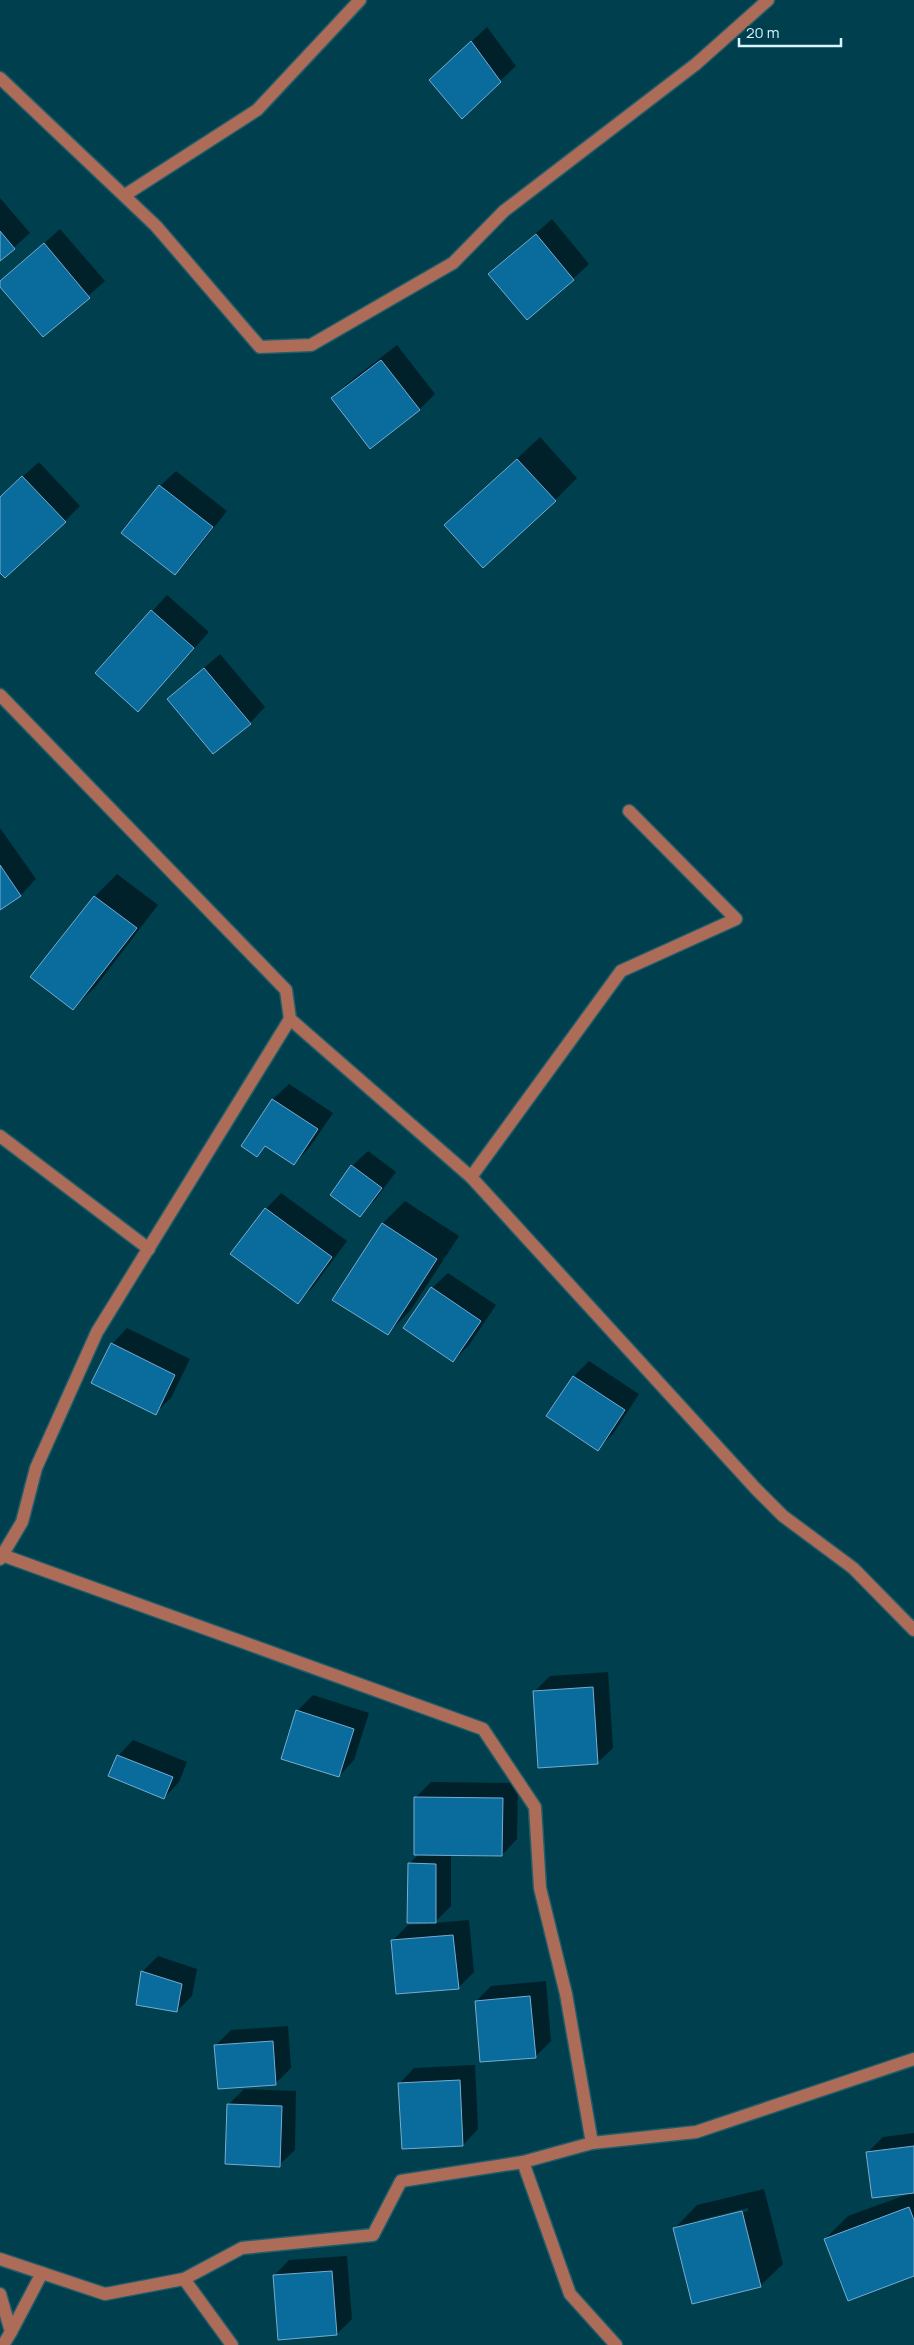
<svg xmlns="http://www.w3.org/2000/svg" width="914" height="2345" font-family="Manrope,sans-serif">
  <rect width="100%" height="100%" fill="#003f4d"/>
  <!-- shadow -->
  <g fill="#0007" fill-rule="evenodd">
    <polygon points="487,27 516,66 500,81 446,65"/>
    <polygon points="0,198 30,233 0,260"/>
    <polygon points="552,219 589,264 573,279 490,274"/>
    <polygon points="60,229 105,281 43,336 0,283"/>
    <polygon points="397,345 435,394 420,409 332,399 348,383"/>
    <polygon points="540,437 577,478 555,500 446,525"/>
    <polygon points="39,462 80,506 65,521 0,571 0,497"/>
    <polygon points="176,471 227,511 190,558 175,574 160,486"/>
    <polygon points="167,595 209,632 138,710 97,673"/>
    <polygon points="220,654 265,707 250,723 168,699"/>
    <polygon points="0,828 36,879 21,895 0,909"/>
    <polygon points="117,874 158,905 96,986 73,1009 32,977 95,896"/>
    <polygon points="289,1084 333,1113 309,1148 294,1164 266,1146 257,1155 242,1145 273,1099"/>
    <polygon points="368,1151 396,1172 375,1200 360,1215 352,1166"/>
    <polygon points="281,1193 347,1241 313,1287 298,1302 266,1209"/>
    <polygon points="405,1201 459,1236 410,1311 387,1334 383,1223"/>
    <polygon points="448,1273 496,1305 469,1345 453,1361 432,1288"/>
    <polygon points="127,1328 190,1359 171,1398 155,1413 112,1344"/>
    <polygon points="589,1361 639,1394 613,1434 597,1449 548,1416 574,1376"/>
    <polygon points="608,1672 613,1748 597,1763 534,1692 550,1676"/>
    <polygon points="313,1695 369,1713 354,1760 339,1776 297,1711"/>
    <polygon points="133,1740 187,1762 179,1782 164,1798 118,1756"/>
    <polygon points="431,1782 518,1783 517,1839 502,1855 451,1854 451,1906 434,1923 469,1920 474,1972 458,1988 392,1941 408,1925 427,1924 409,1864 419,1854 416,1797"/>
    <polygon points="158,1956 197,1969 192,1996 177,2011 137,2004 143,1971"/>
    <polygon points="546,1981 551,2041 535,2057 476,2001 491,1986"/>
    <polygon points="288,2026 291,2068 276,2083 216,2045 231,2030"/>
    <polygon points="475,2065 478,2129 463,2145 399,2084 414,2068"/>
    <polygon points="244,2089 296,2091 295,2150 279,2165 229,2104"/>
    <polygon points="914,2133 914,2275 825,2239 848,2216 911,2193 867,2153 883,2137"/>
    <path d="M764,2189L783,2264L760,2286L675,2228L697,2205ZM748,2208V2211L699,2223V2220Z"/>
    <polygon points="347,2256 352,2319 337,2334 274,2276 289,2260"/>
  </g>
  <!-- building -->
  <g fill="#0a6c9d" stroke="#76acd1">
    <polygon points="471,41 501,82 462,119 429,80"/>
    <polygon points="0,231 15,249 0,261"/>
    <polygon points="536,234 574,280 527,320 488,274"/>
    <polygon points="44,243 90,298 43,337 0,287 0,281"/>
    <polygon points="381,360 420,410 370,449 331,398"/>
    <polygon points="517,459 556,501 483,568 444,525"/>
    <polygon points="22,476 66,522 5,578 0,573 0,497"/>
    <polygon points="159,485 213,527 175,575 121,533"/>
    <polygon points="151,610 194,648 138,712 95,673"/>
    <polygon points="204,668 251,724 213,754 167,699"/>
    <polygon points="0,865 21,896 0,910"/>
    <polygon points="94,896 137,928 73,1010 30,977"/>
    <polygon points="272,1099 318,1129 294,1165 265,1146 257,1157 241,1146"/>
    <polygon points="351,1165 382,1188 360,1217 330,1195"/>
    <polygon points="265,1208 332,1257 298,1304 230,1254"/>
    <polygon points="382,1223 437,1259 388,1335 332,1300"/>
    <polygon points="431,1287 481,1321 453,1362 403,1328"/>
    <polygon points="111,1343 175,1375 156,1415 91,1383"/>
    <polygon points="573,1376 625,1410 598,1451 546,1416"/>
    <polygon points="593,1687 598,1764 538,1768 533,1691"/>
    <polygon points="296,1710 354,1729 339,1777 281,1759"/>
    <polygon points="117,1755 173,1777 164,1799 108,1776"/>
    <polygon points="414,1797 503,1798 502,1856 414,1855"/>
    <polygon points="408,1863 436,1864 436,1923 407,1923"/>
    <polygon points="453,1935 459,1989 396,1994 391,1940"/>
    <polygon points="141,1971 182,1984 177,2012 136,2005"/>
    <polygon points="530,1996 536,2058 480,2062 475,2001"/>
    <polygon points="273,2041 276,2085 218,2089 214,2045"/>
    <polygon points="460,2080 463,2146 402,2149 398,2083"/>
    <polygon points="227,2104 282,2106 280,2167 225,2164"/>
    <polygon points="914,2146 914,2193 872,2198 866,2152"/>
    <polygon points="909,2207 914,2220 914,2276 848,2301 824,2239"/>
    <polygon points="742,2211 761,2287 692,2304 673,2228"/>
    <polygon points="332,2271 337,2335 278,2340 273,2275"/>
  </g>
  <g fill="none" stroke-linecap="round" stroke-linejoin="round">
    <defs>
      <g id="minor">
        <polyline points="0,78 156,226 260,347 311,345 453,263 504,211 696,64 768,0"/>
        <polyline points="125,195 257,110 360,0"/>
        <polyline points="0,695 286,990 290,1019 471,1177 756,1489 783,1516 853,1568 914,1630"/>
        <polyline points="0,1136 149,1249"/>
        <polyline points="471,1177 621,971 736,919 629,811"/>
        <polyline points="2,1555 483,1729 535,1807 540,1888 566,1994 592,2143"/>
        <polyline points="0,1559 22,1522 36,1468 97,1332 290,1019"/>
        <polyline points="0,2259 105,2294 184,2279 242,2248 373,2235 401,2181 523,2162"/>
        <polyline points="184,2279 232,2345"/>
        <polyline points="0,2294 11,2332 42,2273"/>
        <polyline points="3,2345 11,2332"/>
        <polyline points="616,2345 570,2294 523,2162 592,2143 696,2132 914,2059"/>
      </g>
    </defs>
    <!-- minor casing -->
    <use href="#minor" stroke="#235c69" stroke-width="15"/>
    <!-- minor -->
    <use href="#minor" stroke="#ad6c57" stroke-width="12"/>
  </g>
  <!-- scale -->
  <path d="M739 38v8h102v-8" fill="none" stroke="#d8f4fd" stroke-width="2.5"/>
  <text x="746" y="38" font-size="15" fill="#d8f4fd" stroke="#003f4d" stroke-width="4" paint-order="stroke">20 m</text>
</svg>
